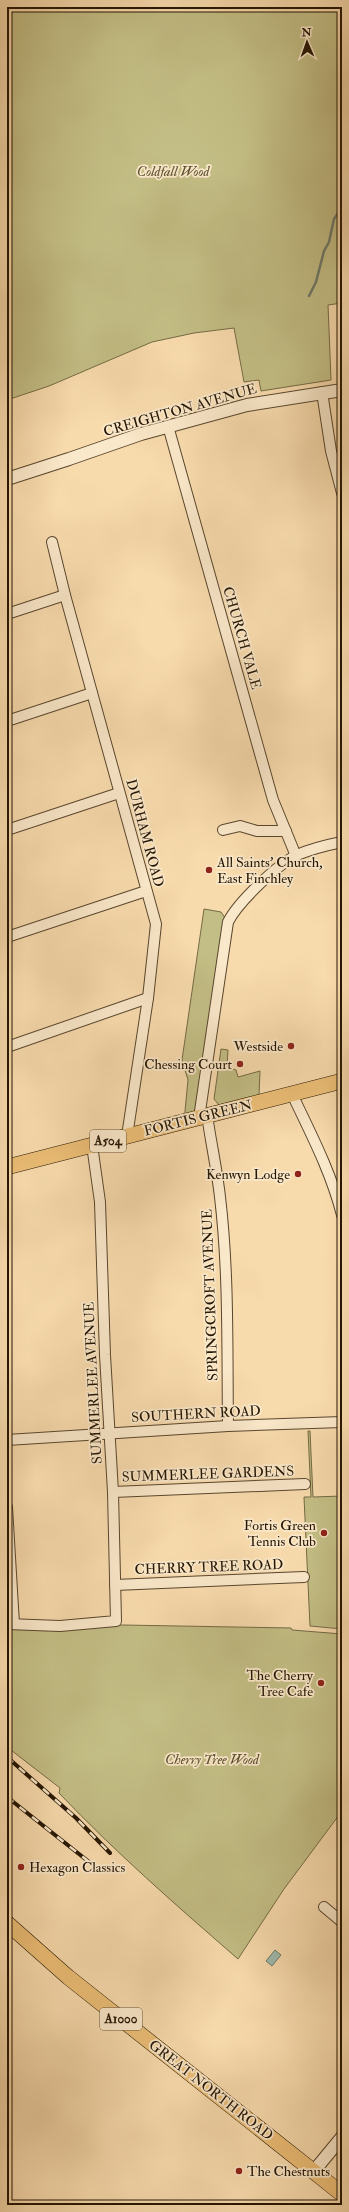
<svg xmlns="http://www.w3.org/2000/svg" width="349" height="2212" font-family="'IM FELL Double Pica',serif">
  <rect width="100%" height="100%" fill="#f8dbad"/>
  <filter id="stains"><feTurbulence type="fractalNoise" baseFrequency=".005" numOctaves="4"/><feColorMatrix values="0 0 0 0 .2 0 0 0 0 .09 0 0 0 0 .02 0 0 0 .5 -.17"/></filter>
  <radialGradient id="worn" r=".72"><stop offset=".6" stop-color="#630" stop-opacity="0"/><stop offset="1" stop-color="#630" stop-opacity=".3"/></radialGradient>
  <!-- green -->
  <g fill="#c3be85" stroke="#746a44">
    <polygon points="7,7 342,7 342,303 328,305 331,380 261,391 259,380 244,382 234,328 194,333 152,342 49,386 7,400"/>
    <polygon points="204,909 221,912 228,922 199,1118 184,1121 188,1080 182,1060"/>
    <polygon points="221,1049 228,1050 227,1067 236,1070 238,1077 260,1071 259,1095 219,1105 214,1099"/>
    <polygon points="308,1431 310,1431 313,1497 342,1496 342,1629 310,1626 304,1497 311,1497"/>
    <path d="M123,1625L291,1628L292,1630L342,1634V1811L284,1889L238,1959C177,1906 115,1852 59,1793L60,1788L7,1747V1628Z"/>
  </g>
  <!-- water -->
  <polygon fill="#9dbbae" stroke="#6d796a" points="275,1950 281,1955 272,1966 266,1961"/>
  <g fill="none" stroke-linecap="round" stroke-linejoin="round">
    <!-- stream -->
    <polyline stroke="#6d796a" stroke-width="2.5" points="309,296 316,282 324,251 329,242 334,219 342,207"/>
    <defs>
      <g id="minor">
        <polyline points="322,392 331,451 342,493"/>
        <polyline points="168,426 273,800 296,856"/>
        <polyline points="52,542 65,595 156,924 148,998 127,1136"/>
        <polyline points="7,614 65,595"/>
        <polyline points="7,721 92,693"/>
        <polyline points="7,830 119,793"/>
        <polyline points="223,830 240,826 257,831 286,831"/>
        <polyline points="7,937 146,891"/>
        <polyline points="7,1047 148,998"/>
        <path d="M292,1094C311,1134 331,1172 342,1215"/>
        <path d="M207,1115C211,1143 217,1170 220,1197C229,1273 227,1349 228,1426"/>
        <path d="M199,1118L228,922C238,902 277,865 297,855C311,849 327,845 342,842"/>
        <polyline points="7,1440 228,1426 342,1422"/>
        <polyline points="113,1492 305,1484"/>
        <polyline points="7,1507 14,1624"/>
        <polyline points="115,1585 304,1577"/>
        <polyline points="7,1624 60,1626 116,1621 113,1492 105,1355 100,1202 92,1145"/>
        <polyline points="324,1907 342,1922"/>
      </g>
      <g id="tertiary">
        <polyline points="7,479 69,459 141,434 247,405 342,390"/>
        <polyline points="314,2171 342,2137"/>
      </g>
      <g id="primary">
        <polyline points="7,1167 342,1081"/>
        <polyline points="7,1923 68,1977 342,2194"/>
      </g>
    </defs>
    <!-- minor casing -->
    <use href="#minor" stroke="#59462e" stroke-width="12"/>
    <!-- tertiary casing -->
    <use href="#tertiary" stroke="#59462e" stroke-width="14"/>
    <!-- primary casing -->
    <use href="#primary" stroke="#241503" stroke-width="16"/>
    <!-- minor -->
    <use href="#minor" stroke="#fae8ca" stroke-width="10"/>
    <!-- tertiary -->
    <use href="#tertiary" stroke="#fae8ca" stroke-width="12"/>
    <!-- primary -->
    <use href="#primary" stroke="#ecbe76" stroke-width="15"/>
    <defs>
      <g id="rail">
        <polyline points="7,1757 76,1818 110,1853"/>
        <polyline points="7,1797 98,1869"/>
      </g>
    </defs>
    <!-- rail casing -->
    <use href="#rail" stroke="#241503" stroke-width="4"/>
    <!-- rail -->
    <use href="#rail" stroke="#fae8ca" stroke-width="2.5" stroke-dasharray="8" stroke-linecap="butt"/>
  </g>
  <!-- markers -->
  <g fill="#8f2418" stroke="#fae8ca" stroke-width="1.5">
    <circle cx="209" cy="870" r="4"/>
    <circle cx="291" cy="1046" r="4"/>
    <circle cx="240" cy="1064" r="4"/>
    <circle cx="298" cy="1174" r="4"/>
    <circle cx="324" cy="1533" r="4"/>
    <circle cx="321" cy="1683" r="4"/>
    <circle cx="21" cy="1867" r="4"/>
    <circle cx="239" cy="2171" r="4"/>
  </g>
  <g text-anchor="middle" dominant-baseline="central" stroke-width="3.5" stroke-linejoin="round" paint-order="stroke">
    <!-- shield labels -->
    <g fill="#fae8ca" stroke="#64543f" stroke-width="1">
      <rect x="90" y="1130" width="36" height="22" rx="3"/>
      <rect x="100" y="2008" width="42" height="22" rx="3"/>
    </g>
    <g font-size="13" font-weight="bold" fill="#241503">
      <text x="108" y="1141">A504</text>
      <text x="121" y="2019">A1000</text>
    </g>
    <!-- park labels -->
    <g font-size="14" font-style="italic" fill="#5c5030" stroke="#fae8ca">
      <text x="173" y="171">Coldfall Wood</text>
      <text x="212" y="1759">Cherry Tree Wood</text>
    </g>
    <!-- street labels -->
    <g font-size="14" fill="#241503" stroke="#fae8ca">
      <text transform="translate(180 410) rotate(-16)">CREIGHTON AVENUE</text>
      <text transform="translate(242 638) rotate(74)">CHURCH VALE</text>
      <text transform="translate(145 833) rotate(75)">DURHAM ROAD</text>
      <text transform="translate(198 1118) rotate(-14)">FORTIS GREEN</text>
      <text transform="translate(210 1295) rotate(-92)">SPRINGCROFT AVENUE</text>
      <text transform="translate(93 1383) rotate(-93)">SUMMERLEE AVENUE</text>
      <text transform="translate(196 1414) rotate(-3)">SOUTHERN ROAD</text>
      <text transform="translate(208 1474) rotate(-2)">SUMMERLEE GARDENS</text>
      <text transform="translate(209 1567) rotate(-2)">CHERRY TREE ROAD</text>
      <text transform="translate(211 2090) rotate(38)">GREAT NORTH ROAD</text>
    </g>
    <!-- poi labels -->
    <g font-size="14" fill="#241503" stroke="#fae8ca" text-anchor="end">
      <text x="217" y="862" text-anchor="start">All Saints' Church,<tspan x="217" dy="16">East Finchley</tspan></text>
      <text x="283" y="1046">Westside</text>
      <text x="232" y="1064">Chessing Court</text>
      <text x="290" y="1174">Kenwyn Lodge</text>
      <text x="316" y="1525">Fortis Green<tspan x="316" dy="16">Tennis Club</tspan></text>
      <text x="313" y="1675">The Cherry<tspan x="313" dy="16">Tree Cafe</tspan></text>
      <text x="29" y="1867" text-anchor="start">Hexagon Classics</text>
      <text x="247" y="2171" text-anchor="start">The Chestnuts</text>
    </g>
  </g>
  <!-- margin -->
  <rect width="349" height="2212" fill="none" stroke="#f8dbad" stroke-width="24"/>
  <rect x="8" y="8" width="333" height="2196" fill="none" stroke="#241503" stroke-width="2"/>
  <rect x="12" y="12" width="325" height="2188" fill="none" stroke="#241503"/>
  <!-- north arrow -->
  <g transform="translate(307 42) rotate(358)" stroke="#fae8ca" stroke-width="3" paint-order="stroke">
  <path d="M0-3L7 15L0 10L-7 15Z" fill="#241503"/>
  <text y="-6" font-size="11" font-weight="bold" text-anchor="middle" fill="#241503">N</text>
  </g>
  <rect width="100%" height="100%" filter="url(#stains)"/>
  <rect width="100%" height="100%" fill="url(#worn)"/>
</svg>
